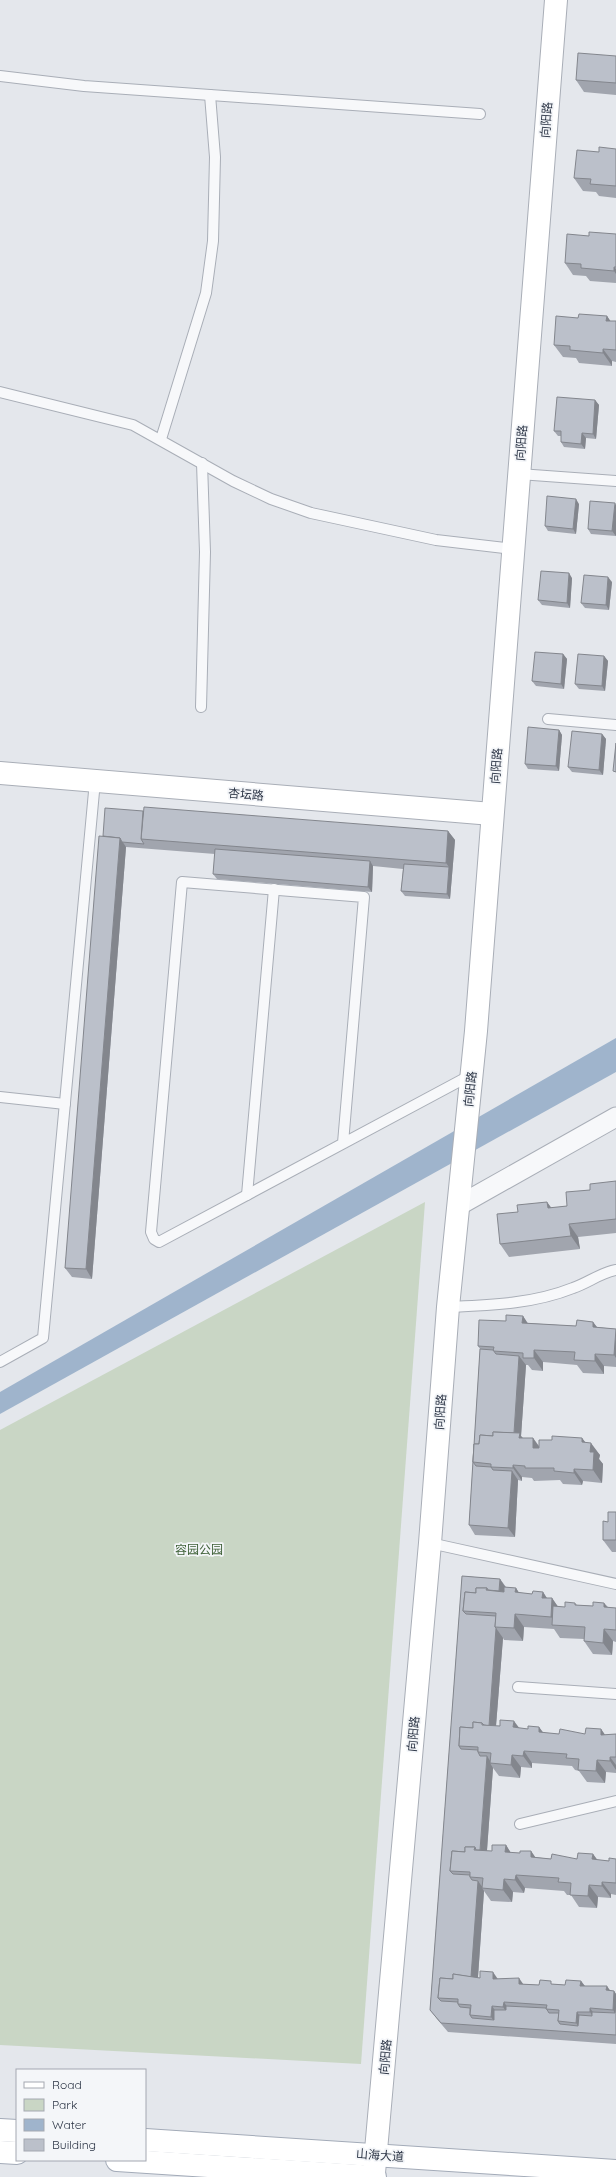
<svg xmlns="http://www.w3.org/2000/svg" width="616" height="2177" font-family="Quicksand,'Noto Sans SC',sans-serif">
  <rect width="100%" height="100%" fill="#e4e7ec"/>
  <!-- green -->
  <polygon fill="#c9d6c5" points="425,1202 361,2064 0,2045 0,1430"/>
  <!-- water -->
  <polygon fill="#9fb4cc" points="616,1038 616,1072 0,1414 0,1392"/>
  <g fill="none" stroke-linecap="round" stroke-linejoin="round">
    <defs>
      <g id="lane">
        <polyline points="0,76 84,86 480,114"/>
        <polyline points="0,392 133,425 233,481 271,499 311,513 436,540 513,549"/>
        <polyline points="161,439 206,293 213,241 215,157 210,95"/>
        <polyline points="519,474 616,481"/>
        <polyline points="201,707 205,552 202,463"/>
        <polyline points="548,719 616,725"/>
        <polyline points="0,1097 65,1104"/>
        <polyline points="343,1143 364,897 182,882 151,1232 154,1239 159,1242 471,1075"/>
        <polyline points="247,1195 274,889"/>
        <path d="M448,1307C491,1305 533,1304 573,1288C588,1283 600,1273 616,1270"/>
        <polyline points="0,1362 43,1338 95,781"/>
        <polyline points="430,1543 616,1584"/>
        <polyline points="518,1687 616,1694"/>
        <polyline points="520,1824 616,1801"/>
      </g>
      <polyline id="street" points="458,1206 616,1117"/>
      <g id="secondary">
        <polyline points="0,773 492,814"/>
        <polyline points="374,2173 430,1543 448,1307 476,1031 556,0"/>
      </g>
      <g id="primary">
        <polyline points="0,2130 17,2131"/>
        <polyline points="145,2140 616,2171"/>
        <polyline points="0,2152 17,2153"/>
        <polyline points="117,2160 375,2177"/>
      </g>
    </defs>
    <!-- lane casing -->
    <use href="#lane" stroke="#a9aeb7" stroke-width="12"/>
    <!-- street casing -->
    <use href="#street" stroke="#a9aeb7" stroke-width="21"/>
    <!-- secondary casing -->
    <use href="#secondary" stroke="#a9aeb7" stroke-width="24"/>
    <!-- primary casing -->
    <use href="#primary" stroke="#a3abb8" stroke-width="24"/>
    <!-- lane -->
    <use href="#lane" stroke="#f7f8fa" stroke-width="10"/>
    <!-- street -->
    <use href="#street" stroke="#f7f8fa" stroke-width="19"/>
    <!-- secondary -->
    <use href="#secondary" stroke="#fff" stroke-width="22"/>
    <!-- primary -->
    <use href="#primary" stroke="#fff" stroke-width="22"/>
  </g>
  <!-- wall -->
  <g fill="#a1a5ae">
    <polygon points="616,56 616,95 584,92 576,80"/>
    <polygon points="616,149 616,198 599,196 596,192 583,191 574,178 599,152"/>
    <polygon points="616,234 616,283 590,281 586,276 573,275 565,263 589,236"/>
    <polygon points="607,316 610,321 616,321 616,362 612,361 612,366 579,363 576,358 563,357 554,345 578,318"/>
    <polygon points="595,400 599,405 596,439 586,438 585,449 564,447 561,442 561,436 558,436 554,431"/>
    <polygon points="579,504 576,534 548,531 545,526"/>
    <polygon points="616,505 616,536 591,534 588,529"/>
    <polygon points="572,578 570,608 542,605 538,600"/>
    <polygon points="612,582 609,610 585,608 581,603"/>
    <polygon points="563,654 567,659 564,689 536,686 532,681"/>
    <polygon points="604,656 608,661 605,691 579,689 575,684"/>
    <polygon points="559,730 562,735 559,771 528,769 525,764"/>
    <polygon points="602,734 606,739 603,775 572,772 568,767"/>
    <polygon points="143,811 448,831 455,840 450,899 405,896 401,891 403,869 373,866 372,892 217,879 213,874 215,854 126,847 92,1279 72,1277 65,1268 103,836"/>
    <polygon points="616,1181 616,1233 578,1237 580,1249 509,1257 500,1244 518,1212 547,1202 551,1208 567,1206 590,1190"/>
    <polygon points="523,1316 527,1323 576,1326 593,1322 597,1327 616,1329 616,1367 604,1366 604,1374 583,1373 577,1365 543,1362 543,1371 532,1370 528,1365 526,1365 521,1436 523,1438 533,1438 539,1446 552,1440 582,1438 586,1443 600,1455 599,1459 603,1464 602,1483 583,1481 582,1485 563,1484 560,1480 534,1481 532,1478 522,1477 522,1481 518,1480 515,1537 475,1535 469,1525 480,1349 478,1346 506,1321"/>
    <polygon points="616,1512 616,1552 612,1552 603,1540 608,1522"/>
    <polygon points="462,1576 500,1579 506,1587 516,1588 519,1593 532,1594 543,1592 547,1598 552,1598 558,1607 565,1607 575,1603 577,1605 593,1606 604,1603 608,1607 616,1608 616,1642 613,1641 612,1655 593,1654 584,1641 584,1639 560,1638 554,1629 524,1627 523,1641 504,1640 503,1638 496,1726 528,1729 539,1727 543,1733 559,1734 585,1734 601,1729 605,1735 616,1734 616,1773 606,1772 605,1783 587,1782 579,1771 575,1770 572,1766 532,1763 532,1768 521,1767 520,1778 499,1776 493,1768 487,1851 492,1851 506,1845 511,1853 520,1853 531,1851 535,1857 551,1859 577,1859 593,1854 597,1860 609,1861 616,1859 616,1895 611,1894 611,1898 598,1897 597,1908 579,1907 571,1895 567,1895 564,1891 525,1888 524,1893 513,1892 512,1902 491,1901 484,1891 478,1978 498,1979 523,1984 539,1985 553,1984 565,1985 581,1981 585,1986 614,1991 616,1994 616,2044 448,2032 437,2019 430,2010"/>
  </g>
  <!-- shaded-wall -->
  <g fill="#83868d">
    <polygon points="614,267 616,269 616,274 614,271"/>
    <polygon points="607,316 616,329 606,321"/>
    <polygon points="603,349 612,361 612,366 603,353"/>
    <polygon points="595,400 599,405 596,439 593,434"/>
    <polygon points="582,433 586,438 585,449 581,444"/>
    <polygon points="576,499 579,504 576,534 573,529"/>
    <polygon points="615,503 616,505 616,536 612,531"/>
    <polygon points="569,573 572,578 570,608 567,603"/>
    <polygon points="608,577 612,582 609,610 606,605"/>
    <polygon points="563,654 567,659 564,689 561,684"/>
    <polygon points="604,656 608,661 605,691 602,686"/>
    <polygon points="559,730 562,735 559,771 556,766"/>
    <polygon points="602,734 606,739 603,775 599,770"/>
    <polygon points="448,831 455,840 450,899 447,894 449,867 446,863"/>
    <polygon points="120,838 126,847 92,1279 86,1269"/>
    <polygon points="370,861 373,866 372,892 368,887"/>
    <polygon points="547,1202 556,1214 548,1208"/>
    <polygon points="569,1224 578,1237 580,1249 571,1236"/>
    <polygon points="523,1316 531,1328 522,1323"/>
    <polygon points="593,1322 602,1334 593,1327"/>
    <polygon points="616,1329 616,1358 614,1355"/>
    <polygon points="534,1350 543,1362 543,1371 534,1358"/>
    <polygon points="595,1354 604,1366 604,1374 595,1361"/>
    <polygon points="519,1356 526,1365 521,1436 529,1446 514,1436"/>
    <polygon points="533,1438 542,1451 533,1448"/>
    <polygon points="582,1438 590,1449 591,1443 600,1455 599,1459 603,1464 602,1483 593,1470 582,1442"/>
    <polygon points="513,1465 522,1477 522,1481 513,1468"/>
    <polygon points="574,1469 583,1481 582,1485 574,1473"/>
    <polygon points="512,1471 518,1480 515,1537 508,1528"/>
    <polygon points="500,1579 506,1588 505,1604 499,1594"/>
    <polygon points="516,1588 524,1601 515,1592"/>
    <polygon points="543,1592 551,1605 542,1598"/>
    <polygon points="552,1598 561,1611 557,1625 551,1617"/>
    <polygon points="604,1603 613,1615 604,1607"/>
    <polygon points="515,1614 524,1627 523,1641 514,1628"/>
    <polygon points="496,1628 503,1638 495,1738 489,1729"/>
    <polygon points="604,1629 613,1641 612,1655 603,1643"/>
    <polygon points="514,1721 523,1733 513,1727"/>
    <polygon points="539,1727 548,1739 539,1732"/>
    <polygon points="601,1729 610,1742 601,1735"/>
    <polygon points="524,1751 532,1763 532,1768 523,1756"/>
    <polygon points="512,1755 521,1767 520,1778 511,1765"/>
    <polygon points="487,1756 492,1764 490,1763 493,1768 486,1863 480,1854"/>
    <polygon points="610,1757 616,1765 616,1770 610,1761"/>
    <polygon points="597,1760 606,1772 605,1783 596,1771"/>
    <polygon points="506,1845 514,1858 505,1852"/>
    <polygon points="531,1851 540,1864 531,1857"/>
    <polygon points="593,1854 602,1866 592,1859"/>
    <polygon points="516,1875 525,1888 524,1893 515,1880"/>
    <polygon points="504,1879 513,1892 512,1902 503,1890"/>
    <polygon points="478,1881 483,1888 482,1888 484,1891 477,1990 470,1980"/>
    <polygon points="602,1882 611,1894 611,1898 602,1886"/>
    <polygon points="589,1885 598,1897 597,1908 588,1896"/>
    <polygon points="493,1972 502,1985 493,1979"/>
    <polygon points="519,1978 528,1991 519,1984"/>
    <polygon points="581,1981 590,1993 580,1986"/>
    <polygon points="607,1986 614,1996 614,1991 616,1994 616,2015 613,2010 606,1990"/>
    <polygon points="504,2002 512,2015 512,2020 503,2007"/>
    <polygon points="492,2006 501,2019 498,2027 491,2017"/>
    <polygon points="590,2008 599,2021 598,2025 590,2012"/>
    <polygon points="577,2012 586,2024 583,2033 576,2023"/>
  </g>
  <!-- building -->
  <g fill="#bbc0ca" stroke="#83868d">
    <polygon points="578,53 616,56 616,83 576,80"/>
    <polygon points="599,147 616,149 616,186 590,184 591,179 574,178 577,150 599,152"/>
    <polygon points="589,232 616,234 616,267 614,267 614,271 581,268 581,264 565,263 567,234 589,236"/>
    <polygon points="579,314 607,316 606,321 616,321 616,350 603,349 603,353 570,350 570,346 554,345 556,316 578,318"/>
    <polygon points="557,397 595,400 593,434 582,433 581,444 561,442 561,431 554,431"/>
    <polygon points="547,496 576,499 573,529 545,526"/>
    <polygon points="590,501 615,503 612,531 588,529"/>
    <polygon points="541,571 569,573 567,603 538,600"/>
    <polygon points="584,575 608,577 606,605 581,603"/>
    <polygon points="535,652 563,654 561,684 532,681"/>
    <polygon points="578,654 604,656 602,686 575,684"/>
    <polygon points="528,727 559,730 556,766 525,764"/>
    <polygon points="572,731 602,734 599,770 568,767"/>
    <polygon points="616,743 616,772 613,771"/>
    <polygon points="144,807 448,831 446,863 141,839"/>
    <polygon points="105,808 143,811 141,839 144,844 122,842 120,838 103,836"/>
    <polygon points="99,836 120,838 86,1269 65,1268"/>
    <polygon points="215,849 370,861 368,887 213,874"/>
    <polygon points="404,864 449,867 447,894 401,891"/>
    <polygon points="616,1181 616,1219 569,1224 571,1236 500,1244 497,1214 518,1212 517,1205 547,1202 548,1208 567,1206 566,1192 590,1190 590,1184"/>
    <polygon points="506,1315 523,1316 522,1323 576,1326 577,1320 593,1322 593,1327 616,1329 614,1355 595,1354 595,1361 574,1360 575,1352 534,1350 534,1358 523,1358 523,1353 493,1351 494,1347 478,1346 479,1320 506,1321"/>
    <polygon points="480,1349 493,1350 496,1354 519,1356 514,1433 493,1432 493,1436 480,1435 479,1444 474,1444 473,1462 476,1466 491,1467 493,1470 512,1471 508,1528 469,1525"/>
    <polygon points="493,1432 520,1433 519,1438 533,1438 533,1448 539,1448 539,1440 552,1440 552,1436 582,1438 582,1442 591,1443 590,1452 594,1452 593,1470 574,1469 574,1473 554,1471 554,1468 525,1468 525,1466 513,1465 513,1468 491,1467 491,1464 473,1462 474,1444 479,1444 480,1435 493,1436"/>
    <polygon points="608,1512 616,1512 616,1540 603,1540 603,1521 608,1522"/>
    <polygon points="462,1576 500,1579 499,1591 488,1590 487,1588 476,1588 476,1593 465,1592 463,1611 466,1614 496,1616 495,1627 496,1628 489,1726 484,1725 482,1723 473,1722 473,1728 460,1727 459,1746 461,1749 478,1750 478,1752 480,1756 487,1756 480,1850 476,1850 475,1847 465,1847 465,1852 452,1851 450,1871 453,1874 470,1875 470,1877 472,1880 478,1881 471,1977 453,1974 453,1979 440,1978 438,1998 441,2001 458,2002 458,2004 460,2007 470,2008 470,2015 472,2018 494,2020 494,2010 506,2010 506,2006 546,2008 549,2013 559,2013 558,2021 560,2024 578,2026 579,2015 592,2016 592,2012 615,2013 616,2002 616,2035 441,2023 430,2010"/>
    <polygon points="504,1587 516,1588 515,1592 532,1594 533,1591 543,1592 542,1598 552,1598 551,1617 515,1614 514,1628 495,1627 496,1613 463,1611 465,1592 476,1593 476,1588 487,1588 486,1590 504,1592"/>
    <polygon points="565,1602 575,1603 575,1605 593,1606 593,1602 604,1603 604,1607 616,1608 616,1630 604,1629 603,1643 584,1641 585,1627 552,1625 553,1606 565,1607"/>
    <polygon points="500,1720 514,1721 513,1727 528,1729 528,1726 539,1727 539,1732 559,1734 560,1729 585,1734 586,1728 601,1729 601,1735 616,1734 616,1757 610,1757 610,1761 597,1760 596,1771 578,1770 579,1759 566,1758 567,1754 524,1751 523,1756 512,1755 511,1765 490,1763 491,1753 478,1752 478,1747 459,1746 460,1727 473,1728 473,1722 482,1723 482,1725 500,1726"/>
    <polygon points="492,1845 506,1845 505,1852 520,1853 520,1851 531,1851 531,1857 551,1859 552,1854 577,1859 578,1853 593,1854 592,1859 609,1861 609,1858 616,1859 616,1883 602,1882 602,1886 589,1885 588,1896 570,1895 571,1883 558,1882 559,1878 516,1875 515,1880 504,1879 503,1890 482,1888 483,1878 470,1877 470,1872 450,1871 452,1851 465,1852 465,1847 475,1847 474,1850 492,1851"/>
    <polygon points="480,1971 493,1972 493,1979 519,1978 519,1984 539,1985 540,1980 551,1981 551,1984 565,1985 566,1980 581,1981 580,1986 607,1986 606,1990 614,1991 613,2010 590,2008 590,2012 577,2012 576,2023 558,2021 559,2010 546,2009 547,2005 504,2002 503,2007 492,2006 491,2017 470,2015 471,2005 458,2004 458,1999 438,1998 440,1978 453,1979 453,1974 480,1978"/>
  </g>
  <g text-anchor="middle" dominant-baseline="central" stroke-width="3.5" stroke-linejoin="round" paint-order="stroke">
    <!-- street labels -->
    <g font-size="12" fill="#2b3445" stroke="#f4f6f9">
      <text transform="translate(546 120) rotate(-86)">向阳路</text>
      <text transform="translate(521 443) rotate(-86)">向阳路</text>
      <text transform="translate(496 766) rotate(-86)">向阳路</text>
      <text transform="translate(246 794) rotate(5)">杏坛路</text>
      <text transform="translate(470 1089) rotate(-84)">向阳路</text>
      <text transform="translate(440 1412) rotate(-86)">向阳路</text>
      <text transform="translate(413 1734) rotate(-85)">向阳路</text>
      <text transform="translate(385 2057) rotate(-85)">向阳路</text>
      <text transform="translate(380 2155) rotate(4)">山海大道</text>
    </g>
    <!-- park labels -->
    <g font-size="12" fill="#3f6138" stroke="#f4f6f9">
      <text x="199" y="1549">容园公园</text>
    </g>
  </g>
  <!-- legend -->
  <rect x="16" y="2069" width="130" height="92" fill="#f4f6f9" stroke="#a4a8b1"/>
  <rect x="24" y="2082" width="20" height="6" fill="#ffffff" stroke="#a4a8b1"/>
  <text x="52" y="2089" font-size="12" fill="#2b3445">Road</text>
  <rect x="24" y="2099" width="20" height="12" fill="#c9d6c5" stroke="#a4a8b1"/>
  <text x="52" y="2109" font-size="12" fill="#2b3445">Park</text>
  <rect x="24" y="2119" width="20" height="12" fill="#9fb4cc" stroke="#a4a8b1"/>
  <text x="52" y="2129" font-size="12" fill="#2b3445">Water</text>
  <rect x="24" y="2139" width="20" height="12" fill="#bbc0ca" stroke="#a4a8b1"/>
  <text x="52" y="2149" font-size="12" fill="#2b3445">Building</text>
</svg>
